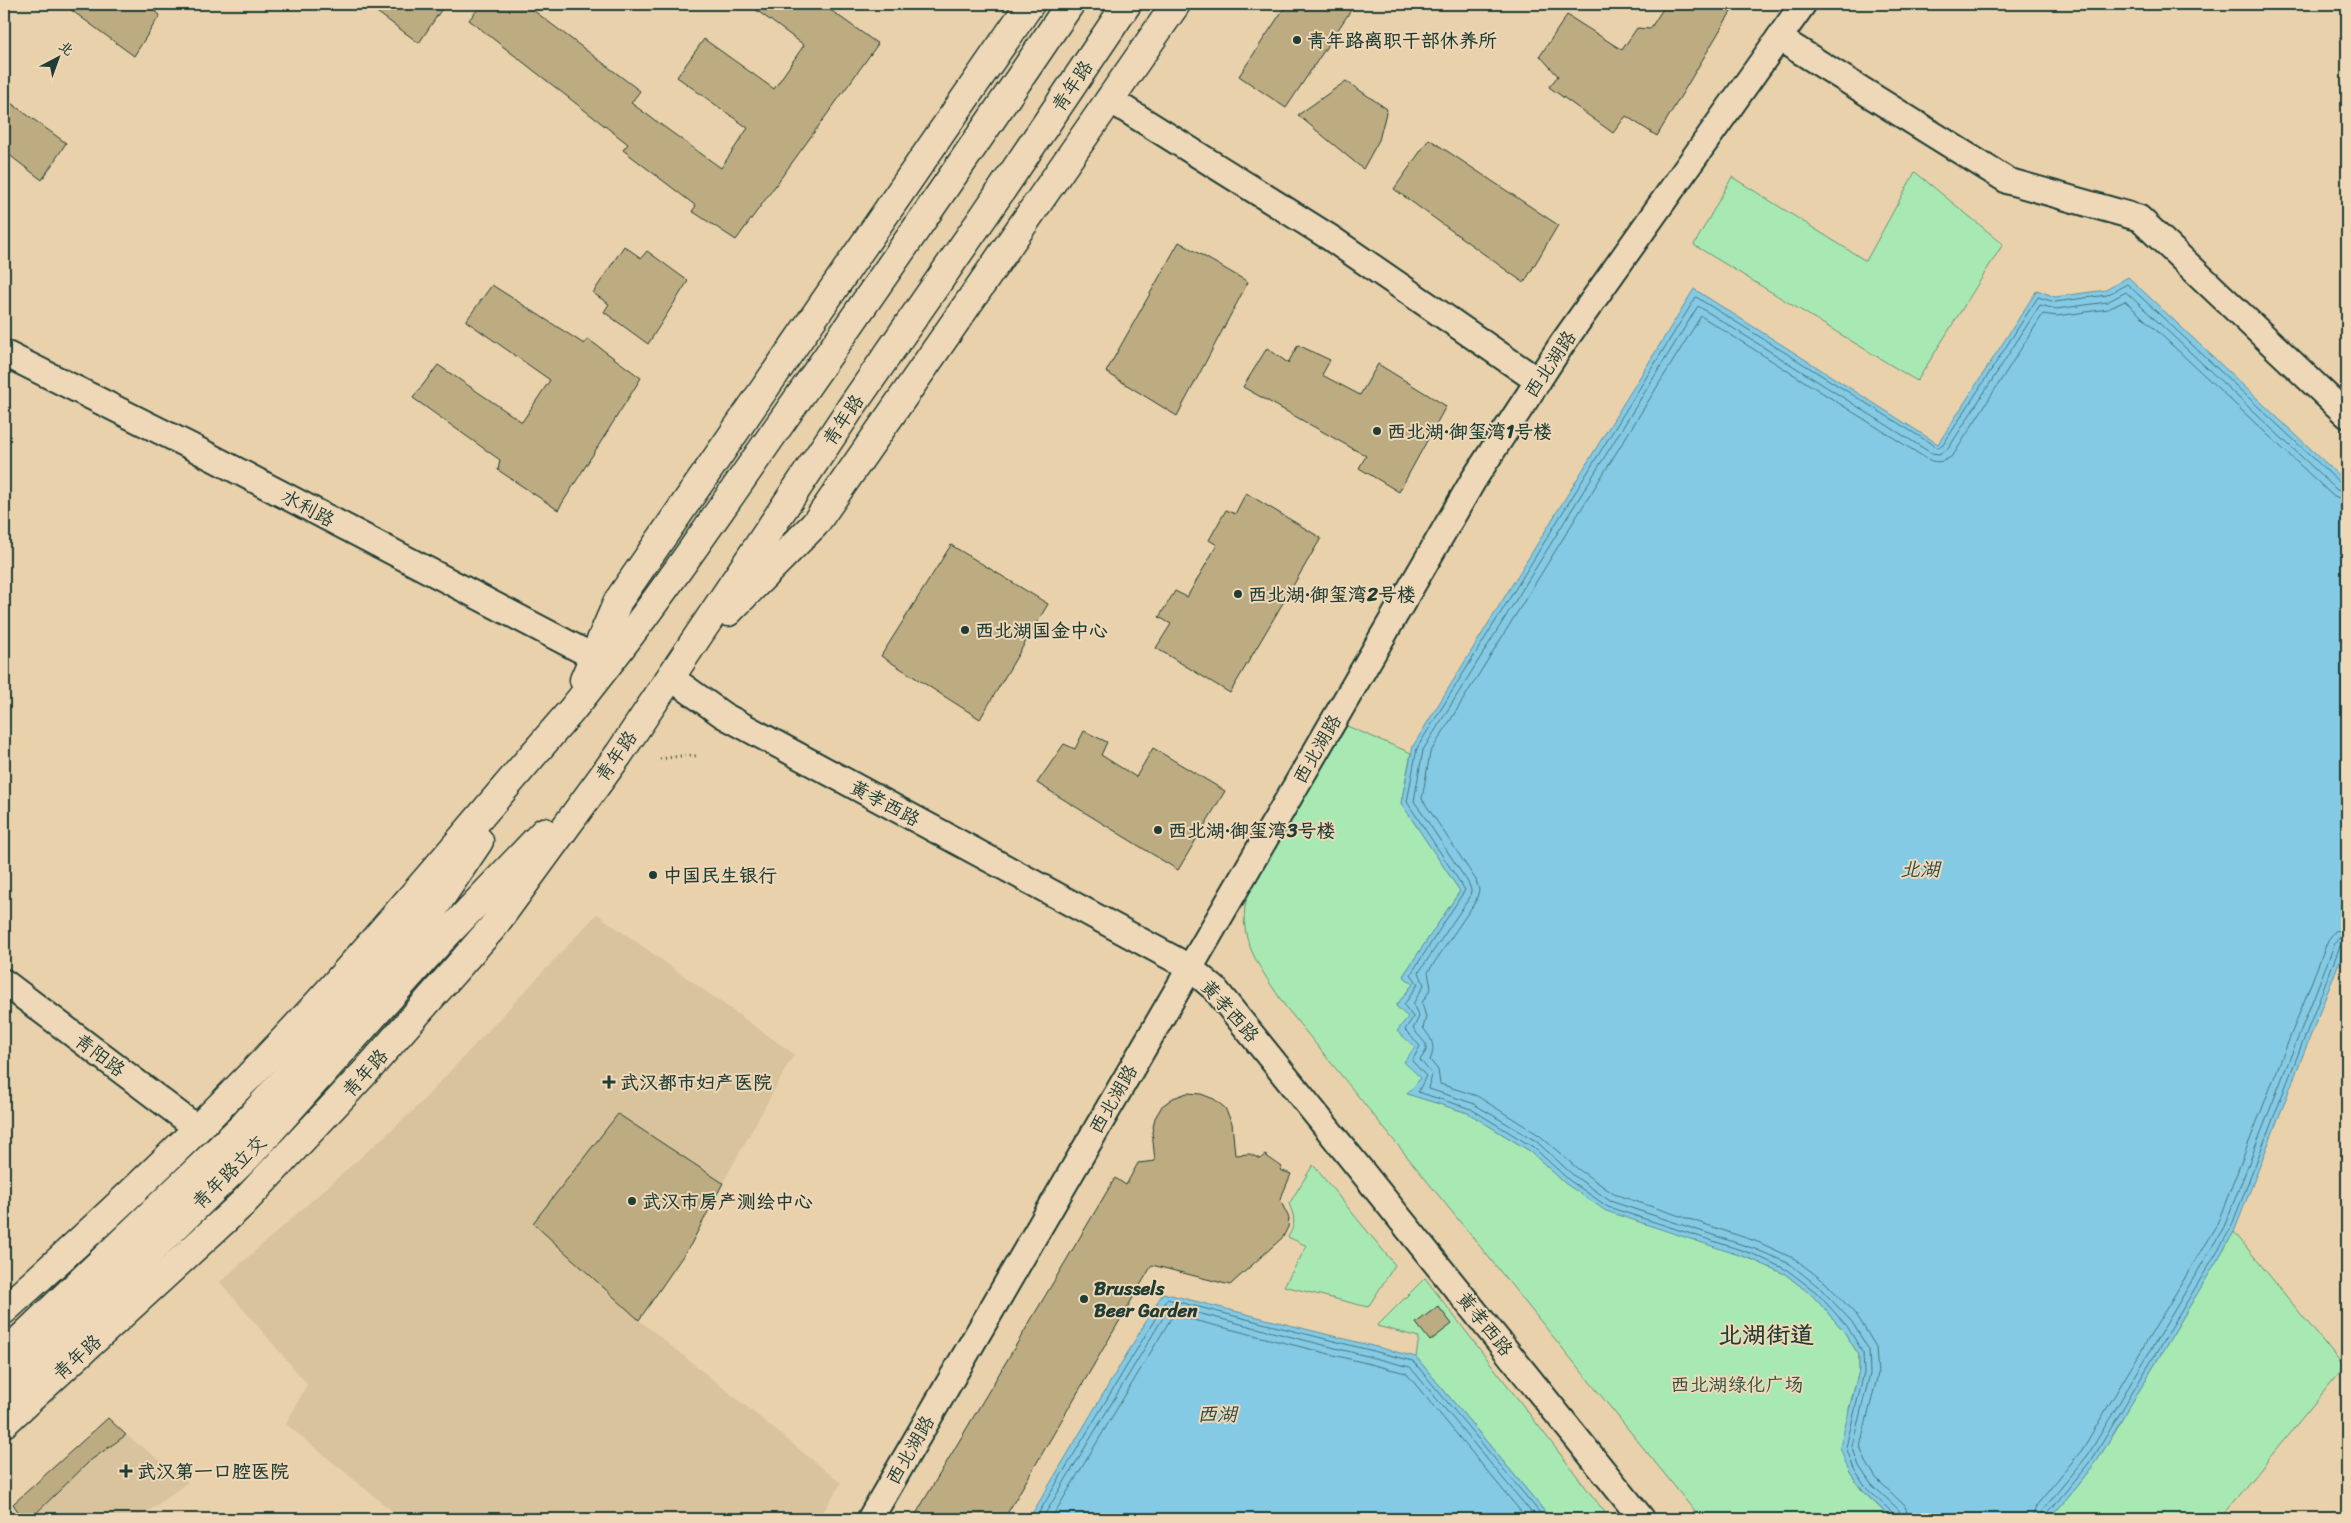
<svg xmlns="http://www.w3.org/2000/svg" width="2351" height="1523" font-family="Sriracha,'LXGW WenKai TC',sans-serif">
  <rect width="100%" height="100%" fill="#e9d1ac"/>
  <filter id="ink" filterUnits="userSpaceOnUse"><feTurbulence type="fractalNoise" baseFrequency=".02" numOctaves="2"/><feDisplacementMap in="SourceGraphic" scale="10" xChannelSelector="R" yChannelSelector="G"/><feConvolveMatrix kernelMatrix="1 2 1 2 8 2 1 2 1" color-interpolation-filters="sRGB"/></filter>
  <g filter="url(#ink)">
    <!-- built -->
    <g fill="#d8c39d">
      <polygon points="597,914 794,1054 723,1183 618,1114 534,1224 639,1320 841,1483 819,1519 402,1519 286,1424 307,1384 220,1282 414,1110"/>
      <polygon points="126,1435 188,1482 138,1519 30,1519 91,1460"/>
    </g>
    <!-- green -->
    <g fill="#a8e9b3" stroke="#649374">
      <polygon points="1915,172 2003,244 1917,381 1694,245 1732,177 1866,261"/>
      <path d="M1347,726L1411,753L1401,803L1460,891L1403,976L1413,984L1396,1006L1408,1017L1421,1078L1408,1094L1468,1113L1530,1151L1566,1184L1679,1234L1751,1259L1785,1274L1813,1296L1843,1330L1859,1355V1371L1849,1408V1471L1862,1491L1892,1519H1701L1285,1006C1262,970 1234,938 1248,894Z"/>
      <path d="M1313,1165L1395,1265L1368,1307L1284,1286L1307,1246L1288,1237C1296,1225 1295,1217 1289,1204Z"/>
      <polygon points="2234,1232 2344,1367 2219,1519 2050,1519 2097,1461"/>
      <polygon points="1425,1278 1610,1519 1551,1519 1416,1357 1419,1337 1377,1326"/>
    </g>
    <!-- water -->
    <g fill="#84cae5" stroke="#5c929e">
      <polygon points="2128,277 2347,483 2347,942 2234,1232 2097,1461 2050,1519 1892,1519 1863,1491 1849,1471 1840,1447 1859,1371 1859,1355 1843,1330 1813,1296 1785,1274 1751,1259 1606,1211 1566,1184 1530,1151 1468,1113 1407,1094 1421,1078 1404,1062 1415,1047 1397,1031 1408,1017 1396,1006 1413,984 1403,976 1460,891 1401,803 1413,746 1694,289 1938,444 2037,290 2055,297 2106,290"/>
      <polygon points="1163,1293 1416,1357 1551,1519 1029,1519"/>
    </g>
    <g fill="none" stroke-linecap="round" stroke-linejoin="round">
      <!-- shore -->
      <g stroke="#47757b" stroke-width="1">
        <polyline points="1035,1519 1167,1299 1413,1361 1545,1519"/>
        <polyline points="1042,1519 1170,1306 1410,1367 1537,1519"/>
        <polyline points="1051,1519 1173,1315 1406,1373 1527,1519"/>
        <polyline points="1895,1519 1894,1514 1866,1488 1854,1469 1846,1447 1864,1373 1863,1353 1847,1326 1816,1292 1787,1270 1753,1254 1608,1207 1569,1180 1533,1147 1471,1109 1418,1092 1426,1076 1412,1061 1420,1046 1405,1030 1413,1017 1404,1005 1418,984 1411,974 1465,890 1407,802 1417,748 1696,297 1938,448 1943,445 2038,297 2055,302 2107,295 2127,284 2342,485 2347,487"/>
        <polyline points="1902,1519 1899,1510 1871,1484 1859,1466 1852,1446 1870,1374 1869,1350 1852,1322 1820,1288 1790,1264 1755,1249 1610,1201 1573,1175 1536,1141 1472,1103 1429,1089 1432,1074 1420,1060 1426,1051 1426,1044 1413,1029 1419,1017 1413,1004 1424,985 1419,972 1470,897 1471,890 1469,884 1414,801 1423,750 1698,306 1931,453 1939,454 1948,449 2040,305 2056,309 2107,302 2126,292 2337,490 2347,493"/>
        <path d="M1909,1519L1905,1506L1877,1479L1866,1462L1860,1446L1878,1374L1876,1347L1858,1317L1826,1283L1795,1259L1758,1242L1614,1194L1578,1169L1539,1135L1477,1096L1440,1084L1438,1070L1430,1060C1436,1046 1432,1039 1423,1028L1426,1017L1422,1003L1431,988L1428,972L1476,901L1479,890L1476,880L1422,799L1430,753L1701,316L1927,459C1937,464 1946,462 1954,454L2043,314L2057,316L2108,309L2125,301L2332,495L2347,501"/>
        <polyline points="2032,1519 2036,1506 2082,1450 2217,1224 2328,940 2335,931 2347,929"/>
        <polyline points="2040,1519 2042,1511 2088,1455 2224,1227 2335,943 2339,938 2347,936"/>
        <polyline points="2046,1519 2047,1514 2093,1458 2230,1230 2340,946 2347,942"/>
      </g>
    </g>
    <!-- building -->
    <g fill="#bdac82" stroke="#1f3d34">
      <polygon points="63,4 145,4 160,15 134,56"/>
      <polygon points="366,4 445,4 419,43"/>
      <polygon points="482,4 525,4 640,91 631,103 721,168 748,128 677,77 704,39 774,89 804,45 748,4 822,4 878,44 736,240 692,211 696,206 623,150 628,144 469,20"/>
      <polygon points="1287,4 1355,4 1286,108 1239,76"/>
      <polygon points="1666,4 1722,4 1732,10 1657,136 1626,116 1613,133 1549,87 1558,76 1540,56 1567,15 1622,50 1637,28 1650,29"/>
      <polygon points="1346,81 1387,109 1379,140 1363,169 1298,115"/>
      <polygon points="4,98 66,143 42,180 4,151"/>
      <polygon points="1429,139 1558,225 1524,283 1394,189"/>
      <polygon points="1179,242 1248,282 1177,416 1106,372"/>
      <polygon points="624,246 641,258 647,251 688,281 648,344 604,312 609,304 593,293"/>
      <polygon points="492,285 584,344 588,339 641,378 558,510 498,470 500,460 413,398 438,365 522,422 550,380 466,321"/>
      <polygon points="1298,345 1330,360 1322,375 1360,395 1378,364 1446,406 1399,492 1359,468 1366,456 1243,387 1267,348 1288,363"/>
      <polygon points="1246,493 1321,538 1230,693 1156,648 1171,624 1159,617 1175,591 1187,597 1217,545 1209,540 1226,510 1235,514"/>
      <polygon points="951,545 1048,604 980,719 881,656"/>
      <polygon points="1084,731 1107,742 1101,755 1136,777 1153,748 1225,791 1178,870 1037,783 1064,744 1075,749"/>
      <polygon points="1187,1093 1201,1094 1214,1099 1225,1108 1232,1123 1235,1155 1250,1154 1260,1159 1265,1155 1282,1167 1280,1170 1291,1174 1280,1200 1289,1218 1288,1227 1283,1237 1230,1285 1152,1265 1004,1519 913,1519 1115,1178 1126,1185 1138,1163 1155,1161 1152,1132 1155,1118 1162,1106 1173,1098"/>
      <polygon points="618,1114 723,1183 691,1244 639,1320 533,1223"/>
      <polygon points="1438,1306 1452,1324 1430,1341 1416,1323"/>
      <polygon points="108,1418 126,1435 91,1460 30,1519 23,1519 13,1504"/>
    </g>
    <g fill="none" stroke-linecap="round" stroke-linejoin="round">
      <defs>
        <g id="minor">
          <polyline points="1779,38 2008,181 2139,218 2347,415"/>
          <polyline points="1109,99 1329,237 1538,381"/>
          <polyline points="4,353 190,446 594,657 613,659"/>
          <polyline points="670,677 723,715 1189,967 1215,989 1642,1519"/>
          <polyline points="4,982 197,1128"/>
          <polyline points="870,1519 1474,479 1562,344 1803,4"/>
        </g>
        <g id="major">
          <polyline points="728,612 815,524 1176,4"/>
          <polyline points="584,680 618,601 1030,4"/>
          <path d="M4,1310C109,1216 212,1119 307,1015C398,916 483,812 571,711C645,620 711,523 778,427C877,286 974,146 1070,4"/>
          <polyline points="4,1355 244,1125 423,924 479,841"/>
          <polyline points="4,1393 248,1156 442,939 544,832"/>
          <polyline points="4,1423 242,1204 369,1068 492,928 619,754 852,406 986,213 1127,4"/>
        </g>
      </defs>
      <!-- minor casing -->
      <use href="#minor" stroke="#1f3d34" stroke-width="29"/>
      <!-- major casing -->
      <use href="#major" stroke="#1f3d34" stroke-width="31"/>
      <!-- path -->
      <polyline stroke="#1f3d34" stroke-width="3" stroke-dasharray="1 4" stroke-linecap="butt" points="660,759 687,755 696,756"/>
      <!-- minor -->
      <use href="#minor" stroke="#efd8b8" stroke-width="25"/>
      <!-- major -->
      <use href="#major" stroke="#efd8b8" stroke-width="28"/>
    </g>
  </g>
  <!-- markers -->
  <g fill="#1f3d34" stroke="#efd8b8" stroke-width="2">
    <circle cx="1297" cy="40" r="5"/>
    <circle cx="1377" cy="431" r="5"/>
    <circle cx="1238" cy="594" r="5"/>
    <circle cx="965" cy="630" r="5"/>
    <circle cx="1158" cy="830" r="5"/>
    <circle cx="653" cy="875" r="5"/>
    <path d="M606.5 1074.5h5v5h5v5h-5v5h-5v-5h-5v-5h5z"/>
    <circle cx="632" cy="1201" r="5"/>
    <circle cx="1084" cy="1299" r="5"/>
    <path d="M123.5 1463.5h5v5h5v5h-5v5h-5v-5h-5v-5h5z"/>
  </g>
  <g text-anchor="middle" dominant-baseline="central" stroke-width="4" stroke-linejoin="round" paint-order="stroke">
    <!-- poi labels -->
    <g font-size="19" font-weight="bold" fill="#1f3d34" stroke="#efd8b8" text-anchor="start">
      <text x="1307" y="40">青年路离职干部休养所</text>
      <text x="1387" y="431">西北湖·御玺湾1号楼</text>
      <text x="1248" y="594">西北湖·御玺湾2号楼</text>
      <text x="975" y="630">西北湖国金中心</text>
      <text x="1168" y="830">西北湖·御玺湾3号楼</text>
      <text x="663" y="875">中国民生银行</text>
      <text x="620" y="1082">武汉都市妇产医院</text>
      <text x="642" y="1201">武汉市房产测绘中心</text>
      <text x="1094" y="1288">Brussels<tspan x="1094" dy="22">Beer Garden</tspan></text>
      <text x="137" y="1471">武汉第一口腔医院</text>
    </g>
    <!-- street labels -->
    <g font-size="19" fill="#1f3d34" stroke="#efd8b8">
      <text transform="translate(1072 86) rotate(-56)">青年路</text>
      <text transform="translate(1550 364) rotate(-56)">西北湖路</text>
      <text transform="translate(843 420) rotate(-56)">青年路</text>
      <text transform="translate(308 508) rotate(28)">水利路</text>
      <text transform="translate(1317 749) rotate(-60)">西北湖路</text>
      <text transform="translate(616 756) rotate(-55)">青年路</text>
      <text transform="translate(885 803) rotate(28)">黄孝西路</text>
      <text transform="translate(1230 1011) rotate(48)">黄孝西路</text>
      <text transform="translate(100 1055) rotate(37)">青阳路</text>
      <text transform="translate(365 1073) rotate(-48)">青年路</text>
      <text transform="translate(1113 1099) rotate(-60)">西北湖路</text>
      <text transform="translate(229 1172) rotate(-45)">青年路立交</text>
      <text transform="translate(1485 1324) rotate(51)">黄孝西路</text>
      <text transform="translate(77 1357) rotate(-42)">青年路</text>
      <text transform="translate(910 1450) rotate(-60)">西北湖路</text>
    </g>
    <!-- park labels -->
    <g font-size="19" fill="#2d4e41" stroke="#efd8b8">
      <text x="1737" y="1384">西北湖绿化广场</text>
    </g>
    <!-- water labels -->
    <g font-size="20" font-style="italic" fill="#294b46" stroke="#efd8b8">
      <text x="1920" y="869">北湖</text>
      <text x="1217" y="1414">西湖</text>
    </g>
    <!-- district labels -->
    <g font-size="24" font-weight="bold" fill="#1f3d34" stroke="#efd8b8">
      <text x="1766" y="1335">北湖街道</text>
    </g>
  </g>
  <!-- margin -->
  <rect width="2351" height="1523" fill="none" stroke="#efd8b8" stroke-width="20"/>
  <rect x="10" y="10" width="2331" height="1503" fill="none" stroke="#1f3d34" stroke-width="2" filter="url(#ink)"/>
  <!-- north arrow -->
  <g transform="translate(58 58) rotate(41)" stroke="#efd8b8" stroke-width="4" paint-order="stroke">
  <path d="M0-4L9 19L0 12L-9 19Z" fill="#1f3d34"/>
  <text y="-8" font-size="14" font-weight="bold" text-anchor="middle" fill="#1f3d34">北</text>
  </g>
</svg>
